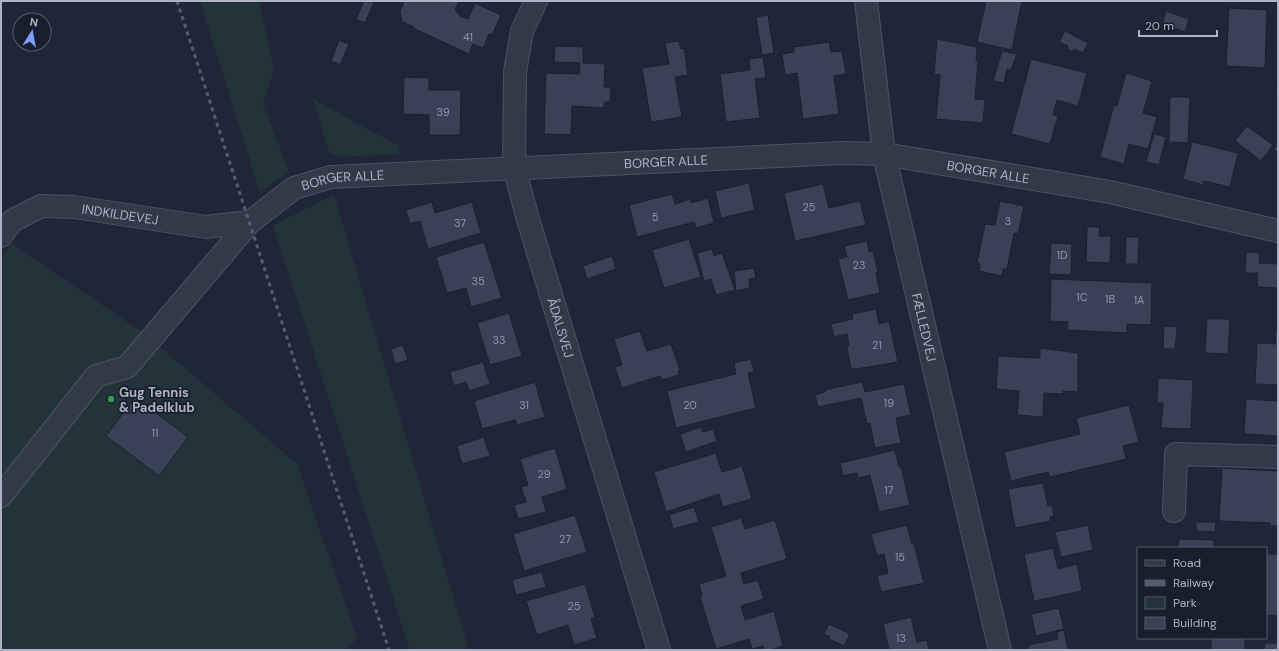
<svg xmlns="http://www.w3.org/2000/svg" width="1279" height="651" font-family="'DM Sans',sans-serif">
  <rect width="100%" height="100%" fill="#202638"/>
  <!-- green -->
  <g fill="#223339">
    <polygon points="200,1 259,1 274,69 263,104 289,172 260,192"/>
    <polygon points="313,99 399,146 399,154 339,157 329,152"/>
    <polygon points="334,195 469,650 410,650 273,225"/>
    <polygon points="12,244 145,334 297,464 357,638 346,650 1,650 1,257"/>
  </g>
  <!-- building -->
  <g fill="#384156" stroke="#1b202f">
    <polygon points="364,1 374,2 365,23 356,19"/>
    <polygon points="404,1 459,1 455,9 460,16 468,19 475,3 501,15 492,35 489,34 483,48 473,44 469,54 413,28 414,27 402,22 400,12"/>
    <polygon points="986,1 1022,1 1012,50 977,42"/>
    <polygon points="1229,8 1267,10 1265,68 1226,66"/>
    <polygon points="1166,11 1189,19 1185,32 1162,24"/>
    <polygon points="768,15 774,53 762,55 756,17"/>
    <polygon points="1065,31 1088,43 1083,53 1074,49 1073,52 1067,49 1068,46 1059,42"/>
    <polygon points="937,39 977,47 976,61 978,61 975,99 985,100 983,123 936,119 940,75 934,74"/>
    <polygon points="339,40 349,44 340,65 331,61"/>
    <polygon points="679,41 681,49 684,48 688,75 675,77 682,117 651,122 642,68 669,64 665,43"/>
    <polygon points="829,42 831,52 842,51 846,74 834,76 839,114 803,119 797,73 785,75 782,54 794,52 794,47"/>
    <polygon points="555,46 583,47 583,63 605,64 604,87 611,87 610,102 604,102 604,108 572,106 571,135 544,134 546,73 579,74 580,63 554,62"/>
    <polygon points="1002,51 1017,54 1011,70 1007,69 1004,83 993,81"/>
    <polygon points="763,57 766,78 755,79 760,118 726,122 720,74 750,70 749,59"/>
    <polygon points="1278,57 1278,97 1276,96"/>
    <polygon points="1031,59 1087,73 1078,106 1057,100 1053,115 1058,116 1050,144 1011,134"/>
    <polygon points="1126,73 1152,81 1143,113 1157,117 1148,149 1129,144 1124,164 1100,157 1114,105 1117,106"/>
    <polygon points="404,77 429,78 429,90 461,90 460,135 429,135 429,115 403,114"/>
    <polygon points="1170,97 1190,97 1188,143 1169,142"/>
    <polygon points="1247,126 1273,145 1261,161 1235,141"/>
    <polygon points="1154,134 1166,137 1159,165 1146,162"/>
    <polygon points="1192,142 1238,153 1230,187 1204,181 1203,185 1183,179"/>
    <polygon points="1278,143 1278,152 1274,150"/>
    <polygon points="749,183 755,210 721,218 715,191"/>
    <polygon points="823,184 829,208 860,201 866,225 795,241 784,193"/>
    <polygon points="672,194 675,204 690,199 691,203 708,198 714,223 696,228 694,222 637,237 629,205"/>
    <polygon points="1000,201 1024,206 1018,234 1014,233 1007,269 1003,269 1002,276 979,271 980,264 977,263 985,224 995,225"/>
    <polygon points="432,202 435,213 472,202 481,233 428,249 420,221 410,224 406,210"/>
    <polygon points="1087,227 1100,227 1099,236 1111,236 1110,263 1086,262"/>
    <polygon points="1126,237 1139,237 1138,264 1125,264"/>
    <polygon points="689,239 701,277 664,288 652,250"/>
    <polygon points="867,241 869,252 873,251 878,272 876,273 880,293 848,300 838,259 847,257 844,246"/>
    <polygon points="484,242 502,298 471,307 466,288 447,293 436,257"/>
    <polygon points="1051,243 1072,244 1071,275 1049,274"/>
    <polygon points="712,249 714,256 722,253 735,290 716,295 711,279 704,281 697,253"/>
    <polygon points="1246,252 1260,253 1259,263 1278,264 1278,288 1257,287 1258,273 1245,273"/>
    <polygon points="612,256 616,269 587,279 583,266"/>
    <polygon points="754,268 756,278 749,279 750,288 736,291 734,271"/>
    <polygon points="1051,279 1152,283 1151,325 1127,324 1127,333 1067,330 1068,322 1050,321"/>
    <polygon points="876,309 879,324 889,321 898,362 856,369 851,368 847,348 849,344 847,334 834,337 831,324 853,319 852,314"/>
    <polygon points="509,313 522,356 490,365 477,323"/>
    <polygon points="1207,319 1230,319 1228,354 1205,353"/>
    <polygon points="1164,326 1177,327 1175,349 1163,349"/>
    <polygon points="1276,330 1278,330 1278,385 1255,384 1257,343 1275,344"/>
    <polygon points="640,331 647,351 671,344 680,370 678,371 679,375 662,380 660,376 622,388 615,367 622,365 614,339"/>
    <polygon points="403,345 408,360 395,364 391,349"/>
    <polygon points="1040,348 1078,353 1078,392 1063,391 1063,394 1044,393 1043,417 1017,415 1019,391 996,389 998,356 1040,358"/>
    <polygon points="751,359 754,372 748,373 756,408 676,428 667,391 736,374 734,363"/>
    <polygon points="483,362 490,384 469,391 466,382 454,386 450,372"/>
    <polygon points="1158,378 1193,380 1191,429 1161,428 1163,403 1157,403"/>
    <polygon points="535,382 545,417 517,425 515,420 482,429 474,401"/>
    <polygon points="862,382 865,392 904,384 911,415 896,418 901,443 875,448 870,423 867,424 861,398 818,407 815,395 825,392 824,390"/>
    <polygon points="135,397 188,437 159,476 106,436"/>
    <polygon points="1246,399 1278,401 1278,436 1244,434"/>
    <polygon points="1129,405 1139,442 1123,446 1126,459 1050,477 1048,472 1011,481 1004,452 1080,434 1076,418"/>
    <polygon points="701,427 703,432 713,429 717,441 686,452 680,434"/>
    <polygon points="484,437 490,456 462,464 457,446"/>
    <polygon points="555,448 567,489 542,497 546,512 518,519 514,505 526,502 521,487 528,485 520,459"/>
    <polygon points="895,450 899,467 901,466 910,505 879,512 870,475 858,478 857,473 843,476 840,463"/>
    <polygon points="716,453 722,472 742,466 752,499 723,507 719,494 666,512 654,472"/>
    <polygon points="1222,468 1278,471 1278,526 1270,526 1270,523 1219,521"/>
    <polygon points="1043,483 1048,506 1052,505 1054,516 1050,517 1051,521 1015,528 1008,489"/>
    <polygon points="694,507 699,522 673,529 669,515"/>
    <polygon points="575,515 587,552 524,571 513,534"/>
    <polygon points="741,518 745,529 775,520 787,559 741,573 744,584 758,580 764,599 741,606 745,620 774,611 783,646 771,650 764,650 763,646 752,649 749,639 716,649 700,597 702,596 699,584 726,576 711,527"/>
    <polygon points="1196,522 1216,522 1215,532 1196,531"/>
    <polygon points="907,525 912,544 914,544 924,583 881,592 877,576 888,573 884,554 877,556 871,534"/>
    <polygon points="1088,525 1093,550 1061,557 1055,532"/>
    <polygon points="1179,539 1214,540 1214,548 1178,548"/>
    <polygon points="1053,548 1058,569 1077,564 1082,591 1034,601 1024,554"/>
    <polygon points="1266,554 1278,554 1278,616 1266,615"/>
    <polygon points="542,572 546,587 516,595 512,580"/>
    <polygon points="585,584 595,617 591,619 597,638 574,645 568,625 537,635 526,601"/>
    <polygon points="1059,608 1064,629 1036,636 1031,614"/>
    <polygon points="911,617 917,642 927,640 929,650 889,650 883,624"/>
    <polygon points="829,624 850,634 844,646 829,639 830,637 824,634"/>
    <polygon points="1064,630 1068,650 1029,650 1028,645 1058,639 1057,632"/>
    <rect x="1211" y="638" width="34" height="12"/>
    <polygon points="1265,643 1278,643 1278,650 1264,650"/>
  </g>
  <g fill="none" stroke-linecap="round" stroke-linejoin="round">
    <defs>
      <g id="minor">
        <path id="s1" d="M536,1L522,31L515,72L514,167L527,216L659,650"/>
        <path id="s2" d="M866,1L884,154L1000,650"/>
        <path id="s3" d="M1,236L12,221L41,206L74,207L206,227L250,222"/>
        <path id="s4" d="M1,496L96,376L127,367L250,222L294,188L331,177L843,153L884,154L1110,192L1278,231"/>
        <polyline points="1174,511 1176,454 1278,457"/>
      </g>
    </defs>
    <!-- minor casing -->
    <use href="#minor" stroke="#4e5363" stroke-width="24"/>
    <!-- minor -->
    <use href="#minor" stroke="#333948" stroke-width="22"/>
    <!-- rail -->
    <polyline stroke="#555c6f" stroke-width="3" stroke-dasharray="4 4" stroke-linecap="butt" points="177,1 389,650"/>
  </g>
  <!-- markers -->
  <circle fill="#2e9e5b" stroke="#191e2d" stroke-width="1.5" cx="111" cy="399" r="4"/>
  <g text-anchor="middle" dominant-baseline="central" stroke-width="3.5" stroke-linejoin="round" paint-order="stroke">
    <!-- number labels -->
    <g font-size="11" fill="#9096a9">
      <text x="468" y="37">41</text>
      <text x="443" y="112">39</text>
      <text x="809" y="207">25</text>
      <text x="655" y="217">5</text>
      <text x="1008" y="221">3</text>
      <text x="460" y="223">37</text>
      <text x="1062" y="255">1D</text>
      <text x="859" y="265">23</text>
      <text x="478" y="281">35</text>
      <text x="1082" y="297">1C</text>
      <text x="1110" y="299">1B</text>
      <text x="1139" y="300">1A</text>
      <text x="499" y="340">33</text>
      <text x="877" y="345">21</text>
      <text x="889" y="403">19</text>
      <text x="524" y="405">31</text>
      <text x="690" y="405">20</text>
      <text x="155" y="433">11</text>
      <text x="544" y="474">29</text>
      <text x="889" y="490">17</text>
      <text x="565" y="539">27</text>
      <text x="900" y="557">15</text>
      <text x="574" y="606">25</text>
      <text x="901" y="638">13</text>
    </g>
    <!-- street labels -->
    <g font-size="13" fill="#adb3c5" stroke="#191e2d">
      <text stroke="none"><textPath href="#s4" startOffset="805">BORGER ALLE</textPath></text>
      <text stroke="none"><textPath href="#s4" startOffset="1129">BORGER ALLE</textPath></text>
      <text stroke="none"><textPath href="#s4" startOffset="481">BORGER ALLE</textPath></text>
      <text stroke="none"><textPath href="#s3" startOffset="131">INDKILDEVEJ</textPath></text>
      <text stroke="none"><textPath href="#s2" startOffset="332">FÆLLEDVEJ</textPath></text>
      <text stroke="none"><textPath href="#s1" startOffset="337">ÅDALSVEJ</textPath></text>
    </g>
    <!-- poi labels -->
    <g font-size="13" font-weight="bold" fill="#adb3c5" stroke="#191e2d" text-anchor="start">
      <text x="119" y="392">Gug Tennis<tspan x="119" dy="15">&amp; Padelklub</tspan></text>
    </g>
  </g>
  <!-- border -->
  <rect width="1279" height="651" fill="none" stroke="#adb3c5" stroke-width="4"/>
  <!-- legend -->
  <rect x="1137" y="547" width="130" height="92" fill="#191e2d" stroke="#545a6a"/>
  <rect x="1145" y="560" width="20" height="6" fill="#333948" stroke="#545a6a"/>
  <text x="1173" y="567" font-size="12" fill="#adb3c5">Road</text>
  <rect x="1145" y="580" width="20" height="6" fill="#555c6f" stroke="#545a6a"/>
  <text x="1173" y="587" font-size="12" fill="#adb3c5">Railway</text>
  <rect x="1145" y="597" width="20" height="12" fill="#223339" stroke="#545a6a"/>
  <text x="1173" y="607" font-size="12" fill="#adb3c5">Park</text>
  <rect x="1145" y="617" width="20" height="12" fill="#384156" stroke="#545a6a"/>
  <text x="1173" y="627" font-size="12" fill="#adb3c5">Building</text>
  <!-- north arrow -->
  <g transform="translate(32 32) rotate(11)"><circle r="19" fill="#191e2d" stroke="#545a6a"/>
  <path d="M0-3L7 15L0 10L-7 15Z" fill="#7e9cfa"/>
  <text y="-6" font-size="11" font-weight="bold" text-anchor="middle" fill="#adb3c5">N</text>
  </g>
  <!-- scale -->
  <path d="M1139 30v6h78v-6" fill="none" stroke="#adb3c5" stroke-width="2"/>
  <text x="1145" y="30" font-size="12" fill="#adb3c5" stroke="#191e2d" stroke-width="3" paint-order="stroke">20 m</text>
</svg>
